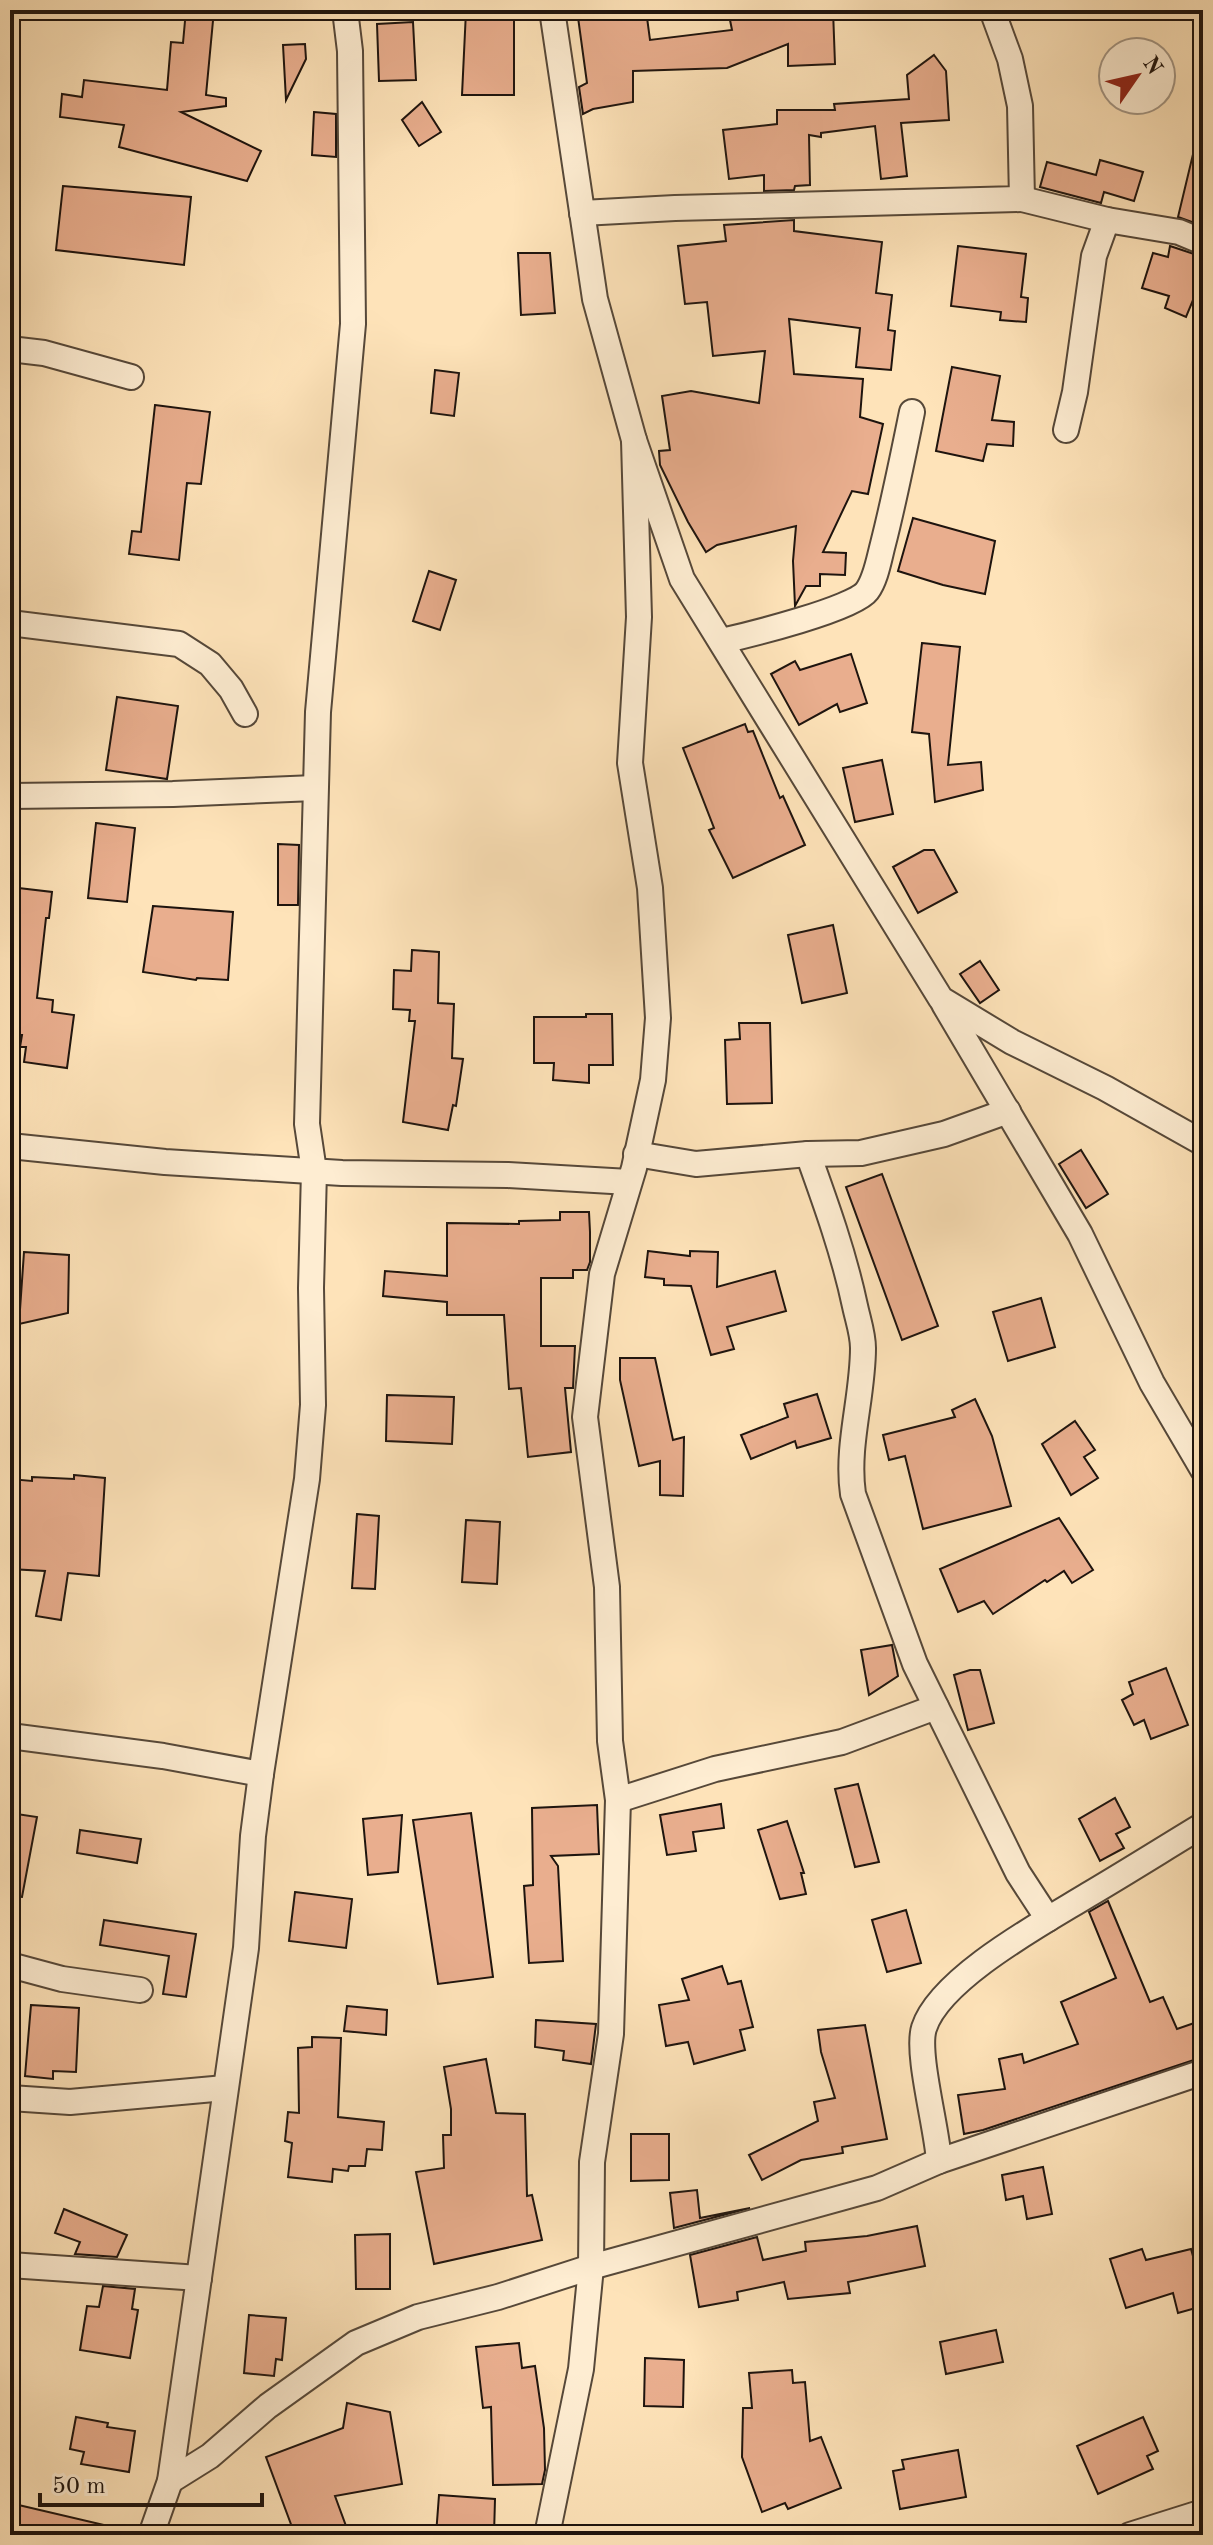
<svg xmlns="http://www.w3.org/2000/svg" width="1213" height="2545" font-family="'Old Standard TT',serif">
  <rect width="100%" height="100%" fill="#fee3b9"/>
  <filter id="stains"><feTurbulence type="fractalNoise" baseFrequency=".0025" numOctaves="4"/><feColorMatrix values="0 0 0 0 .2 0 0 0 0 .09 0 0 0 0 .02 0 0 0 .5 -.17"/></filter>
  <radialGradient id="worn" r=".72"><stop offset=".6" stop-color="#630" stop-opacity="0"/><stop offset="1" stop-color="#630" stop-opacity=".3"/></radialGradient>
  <!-- building -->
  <g fill="#e9ae8e" stroke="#1e140e" stroke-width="2">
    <polygon points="186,10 214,10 206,95 226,98 226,106 181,112 261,151 247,181 119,147 124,125 60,117 62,94 82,97 84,80 167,90 171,42 183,43"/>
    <polygon points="577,10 646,10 650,40 732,30 728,10 833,10 835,64 788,66 788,44 727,68 633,71 633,102 593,109 583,114 579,87 587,83"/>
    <polygon points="466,11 514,14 514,95 462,95"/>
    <polygon points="413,22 416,80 379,81 377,24"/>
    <polygon points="305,44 306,59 286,100 283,45"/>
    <polygon points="934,55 946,71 949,120 901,123 907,176 881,179 875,126 821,133 821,137 809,135 810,185 795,186 794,190 764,191 764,175 729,179 723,130 777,124 777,110 835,110 834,104 909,99 907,75"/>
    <polygon points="422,102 441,132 419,146 402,120"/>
    <polygon points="314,112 336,114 336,157 312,155"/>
    <polygon points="1194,150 1203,151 1203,226 1178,217"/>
    <polygon points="1100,160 1143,172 1134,201 1104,192 1101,203 1040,187 1047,162 1096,175"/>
    <polygon points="63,186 191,197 184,265 56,250"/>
    <polygon points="794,220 794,231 882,242 876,293 892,295 888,330 895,331 891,370 856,367 860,328 789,319 794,374 863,379 860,417 883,424 868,494 852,491 823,552 846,553 845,575 820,574 820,586 806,586 795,606 793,561 796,526 717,545 706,552 688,522 660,465 659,451 670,450 662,396 691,391 759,403 765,351 713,356 707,302 685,304 678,246 726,241 724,225"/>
    <polygon points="958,246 1026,254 1021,297 1028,298 1026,322 1000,320 1001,312 951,306"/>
    <polygon points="1170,246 1203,257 1203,276 1186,317 1165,308 1169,296 1142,288 1153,253 1168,257"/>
    <polygon points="518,253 550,253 555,313 521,315"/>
    <polygon points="952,367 1000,376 992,420 1014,422 1013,446 987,444 983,461 936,451"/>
    <polygon points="435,370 459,373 454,416 431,413"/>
    <polygon points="155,405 210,412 201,484 187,483 179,560 129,554 132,531 141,532"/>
    <polygon points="913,518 995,541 985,594 943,585 898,571"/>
    <polygon points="429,571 456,580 440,630 413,621"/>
    <polygon points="922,643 960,647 948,765 981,762 983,790 935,802 929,734 912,732"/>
    <polygon points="851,654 867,703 840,712 837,704 799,725 771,674 795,661 800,670"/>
    <polygon points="117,697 178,706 167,779 106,770"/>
    <polygon points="745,724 748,732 753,731 780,798 783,796 805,845 733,878 709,830 714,828 683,748"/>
    <polygon points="882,760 893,814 855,822 843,768"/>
    <polygon points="96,823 135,828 127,902 88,898"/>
    <polygon points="278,844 299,845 298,905 278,905"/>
    <polygon points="924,850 934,850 957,892 918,913 893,867"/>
    <polygon points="10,887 52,892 49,918 46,918 37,998 53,1000 52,1012 74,1015 67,1068 24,1062 26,1047 20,1047 22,1035 10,1035"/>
    <polygon points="153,906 233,912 228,980 197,978 196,980 143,972"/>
    <polygon points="833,925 847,993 802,1003 788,935"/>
    <polygon points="412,950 439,952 438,1003 454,1004 452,1058 463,1059 456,1106 453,1105 448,1130 403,1122 415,1021 409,1021 410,1010 393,1009 394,970 411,971"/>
    <polygon points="980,961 999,990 980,1003 960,974"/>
    <polygon points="586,1014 612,1014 613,1065 589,1065 589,1083 553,1080 554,1063 534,1063 534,1017 586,1017"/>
    <polygon points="739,1023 770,1023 772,1103 727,1104 725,1040 740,1039"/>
    <polygon points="1081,1150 1108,1194 1086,1208 1059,1164"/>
    <polygon points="882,1174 938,1326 902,1340 846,1187"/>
    <polygon points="560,1212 589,1212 590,1232 590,1262 587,1270 573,1270 573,1278 541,1278 541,1346 575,1346 573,1388 565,1388 571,1452 528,1457 521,1388 509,1389 504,1315 447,1315 447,1302 383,1296 385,1271 447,1276 447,1223 519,1224 519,1221 560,1220"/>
    <polygon points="648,1251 690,1256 690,1251 718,1252 717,1287 775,1271 786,1311 727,1327 734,1349 711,1355 691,1286 664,1285 664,1279 645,1277"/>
    <polygon points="24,1252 69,1255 68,1313 19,1324"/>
    <polygon points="1041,1298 1055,1347 1008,1361 993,1312"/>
    <polygon points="620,1358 655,1358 673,1440 684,1437 683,1496 660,1495 660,1461 639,1466 620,1380"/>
    <polygon points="817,1394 831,1438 797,1448 795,1441 751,1459 741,1435 788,1417 784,1404"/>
    <polygon points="387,1395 454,1397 452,1444 386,1441"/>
    <polygon points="975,1399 992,1436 1011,1506 923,1529 905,1456 889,1460 883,1435 955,1417 952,1410"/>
    <polygon points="1075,1421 1095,1450 1084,1457 1098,1478 1071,1495 1042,1444"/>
    <polygon points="74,1475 105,1478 99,1576 68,1573 61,1620 36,1616 45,1571 10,1569 10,1479 32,1481 32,1477 74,1479"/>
    <polygon points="357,1514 379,1516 375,1589 352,1588"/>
    <polygon points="1059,1518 1093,1570 1072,1583 1064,1571 1047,1582 1045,1580 993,1614 984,1601 958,1612 940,1569"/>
    <polygon points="466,1520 500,1522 497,1584 462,1582"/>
    <polygon points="892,1645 898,1676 869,1695 861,1650"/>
    <polygon points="1166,1668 1188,1725 1151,1739 1144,1720 1134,1725 1122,1700 1133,1694 1129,1682"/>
    <polygon points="970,1670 980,1670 994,1723 968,1730 954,1675"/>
    <polygon points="858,1784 879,1862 855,1867 835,1789"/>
    <polygon points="1115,1798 1130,1827 1116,1834 1124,1848 1100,1861 1079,1819"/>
    <polygon points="721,1804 724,1828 693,1832 696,1851 667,1855 660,1815"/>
    <polygon points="597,1805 599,1854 551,1856 558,1866 563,1961 529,1963 524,1886 533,1885 532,1808"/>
    <polygon points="10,1813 37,1817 22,1897 10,1896"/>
    <polygon points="471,1813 493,1977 438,1984 413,1820"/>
    <polygon points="402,1815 398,1872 368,1875 363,1819"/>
    <polygon points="787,1821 804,1873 801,1873 806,1894 780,1899 758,1830"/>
    <polygon points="80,1830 141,1839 137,1863 77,1853"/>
    <polygon points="295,1892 352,1899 346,1948 289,1941"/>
    <polygon points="1108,1901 1150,2002 1163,1997 1177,2029 1203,2020 1203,2057 983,2130 964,2134 958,2095 1005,2089 999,2059 1022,2054 1024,2063 1078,2044 1061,2002 1116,1978 1089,1912"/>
    <polygon points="906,1910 921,1963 887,1972 872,1920"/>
    <polygon points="104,1920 196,1934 186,1997 163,1994 169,1956 100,1945"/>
    <polygon points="722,1966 728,1984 741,1981 753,2027 740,2030 745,2050 694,2064 688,2042 666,2046 659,2005 689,2000 682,1979"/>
    <polygon points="31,2005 79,2008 76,2072 53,2071 53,2079 25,2076"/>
    <polygon points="347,2006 387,2010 386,2035 344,2031"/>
    <polygon points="536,2020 596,2024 591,2064 563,2060 564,2051 535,2047"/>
    <polygon points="865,2025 887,2139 842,2147 843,2153 801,2160 762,2180 749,2155 818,2121 814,2102 835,2098 821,2052 818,2030"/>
    <polygon points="312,2037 341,2038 338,2117 384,2122 382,2150 367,2149 365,2166 349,2166 348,2171 333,2169 332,2182 288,2177 292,2143 285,2141 288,2112 299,2113 298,2048 312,2047"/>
    <polygon points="486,2059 496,2113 525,2114 527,2196 532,2195 542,2240 434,2264 416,2172 444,2168 443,2135 451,2135 451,2109 444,2067"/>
    <polygon points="631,2134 669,2134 669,2180 631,2181"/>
    <polygon points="1043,2167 1052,2214 1027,2219 1023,2196 1006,2200 1002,2175"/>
    <polygon points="697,2190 700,2218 750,2208 674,2228 670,2193"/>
    <polygon points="64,2209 127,2235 117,2257 75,2254 80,2242 55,2233"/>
    <polygon points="917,2226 925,2266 848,2282 850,2293 788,2299 784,2282 737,2292 738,2300 699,2307 690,2255 757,2237 763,2260 806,2251 805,2242 867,2236"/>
    <polygon points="390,2234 390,2289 356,2289 355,2235"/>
    <polygon points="1142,2249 1146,2260 1191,2249 1203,2292 1203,2306 1178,2313 1173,2293 1126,2308 1110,2259"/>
    <polygon points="103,2286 135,2289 132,2309 138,2310 130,2358 80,2350 87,2306 99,2307"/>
    <polygon points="249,2315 286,2318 282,2360 276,2359 274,2376 244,2373"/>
    <polygon points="996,2330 1003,2362 946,2374 940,2342"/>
    <polygon points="519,2343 522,2368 535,2366 544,2428 545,2470 542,2484 493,2485 491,2407 483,2408 476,2347"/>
    <polygon points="645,2358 684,2360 683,2407 644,2406"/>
    <polygon points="792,2370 793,2383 805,2382 810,2441 821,2437 841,2488 788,2509 785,2503 762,2512 742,2457 743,2408 752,2408 749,2373"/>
    <polygon points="347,2403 390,2412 402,2484 335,2496 346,2526 321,2535 295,2535 266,2457 343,2428"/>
    <polygon points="76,2417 108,2423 107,2427 135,2431 129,2472 81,2464 84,2452 70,2449"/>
    <polygon points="1143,2417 1158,2451 1147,2456 1153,2469 1098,2494 1077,2446"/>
    <polygon points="958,2450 966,2497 900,2509 893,2471 904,2469 902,2460"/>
    <polygon points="439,2495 495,2499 494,2535 436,2535"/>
    <polygon points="10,2503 104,2525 103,2535 10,2535"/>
  </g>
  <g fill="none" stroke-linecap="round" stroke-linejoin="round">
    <defs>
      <g id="minor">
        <polyline points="552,10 595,299 634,440 682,579 941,999 1012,1042 1105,1088 1203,1143"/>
        <polyline points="1022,199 1107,220 1179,232 1203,242"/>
        <polyline points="582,213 675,208 1022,199 1020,106 1010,59 992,10"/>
        <polyline points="10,349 44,353 131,377"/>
        <polyline points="1066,430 1075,392 1094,256 1107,220"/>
        <polyline points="10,623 179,644 210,664 231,689 245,714"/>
        <path d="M722,641C748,635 854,609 867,591C876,579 879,559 883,544C894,501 903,456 912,412"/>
        <polyline points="10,796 173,794 315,788"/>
        <polyline points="944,1004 1080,1234 1152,1383 1203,1470"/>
        <polyline points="10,1146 165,1162 342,1173 508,1175 629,1182"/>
        <polyline points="636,1154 696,1164 808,1154 861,1153 944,1134 1008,1111"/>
        <path d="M808,1154C826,1204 844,1254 855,1306C858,1320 863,1334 863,1348C863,1397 846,1446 853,1494L915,1664L1018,1873L1048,1919"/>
        <polyline points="10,1736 163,1756 261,1774"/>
        <polyline points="618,1800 715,1769 842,1742 936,1707"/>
        <polyline points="10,1965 62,1979 140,1990"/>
        <polyline points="10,2098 70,2102 225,2088"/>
        <path d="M939,2161C937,2128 916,2053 924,2028C940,1978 1044,1922 1088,1895C1127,1872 1165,1848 1203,1825"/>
        <polyline points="10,2265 199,2278"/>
        <polyline points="170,2481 210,2456 268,2406 356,2343 418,2317 498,2297 591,2267 877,2188 939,2161 1203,2072"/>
        <polyline points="151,2535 170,2481 246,1948 253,1836 261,1774 307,1479 313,1405 311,1288 314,1171 307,1124 318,712 353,324 350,51 345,10"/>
        <polyline points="547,2535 581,2369 591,2267 592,2162 611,2034 618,1800 610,1741 607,1587 585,1417 602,1274 634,1168 653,1080 658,1018 650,888 630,763 639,617 634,440"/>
        <polyline points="1130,2535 1203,2512"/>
      </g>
    </defs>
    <!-- minor casing -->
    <use href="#minor" stroke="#564839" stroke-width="28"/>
    <!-- minor -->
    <use href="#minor" stroke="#feedd2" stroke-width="24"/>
  </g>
  <!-- margin -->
  <rect width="1213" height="2545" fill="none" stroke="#fee3b9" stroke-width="40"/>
  <rect x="12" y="12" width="1189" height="2521" fill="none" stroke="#1e140e" stroke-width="4"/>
  <rect x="20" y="20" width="1173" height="2505" fill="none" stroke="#1e140e" stroke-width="2"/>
  <!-- north arrow -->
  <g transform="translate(1137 76) rotate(56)"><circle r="38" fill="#feedd2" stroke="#a49684" stroke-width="2"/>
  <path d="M0-6L14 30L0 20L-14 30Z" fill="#8f2418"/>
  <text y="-12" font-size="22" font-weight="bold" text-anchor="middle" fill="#1e140e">N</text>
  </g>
  <!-- scale -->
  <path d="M40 2493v12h222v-12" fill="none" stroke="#1e140e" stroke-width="4"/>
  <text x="52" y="2493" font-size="24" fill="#1e140e" stroke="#feedd2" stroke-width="6" paint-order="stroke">50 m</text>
  <rect width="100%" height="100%" filter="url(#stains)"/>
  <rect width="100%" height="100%" fill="url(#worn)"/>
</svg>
